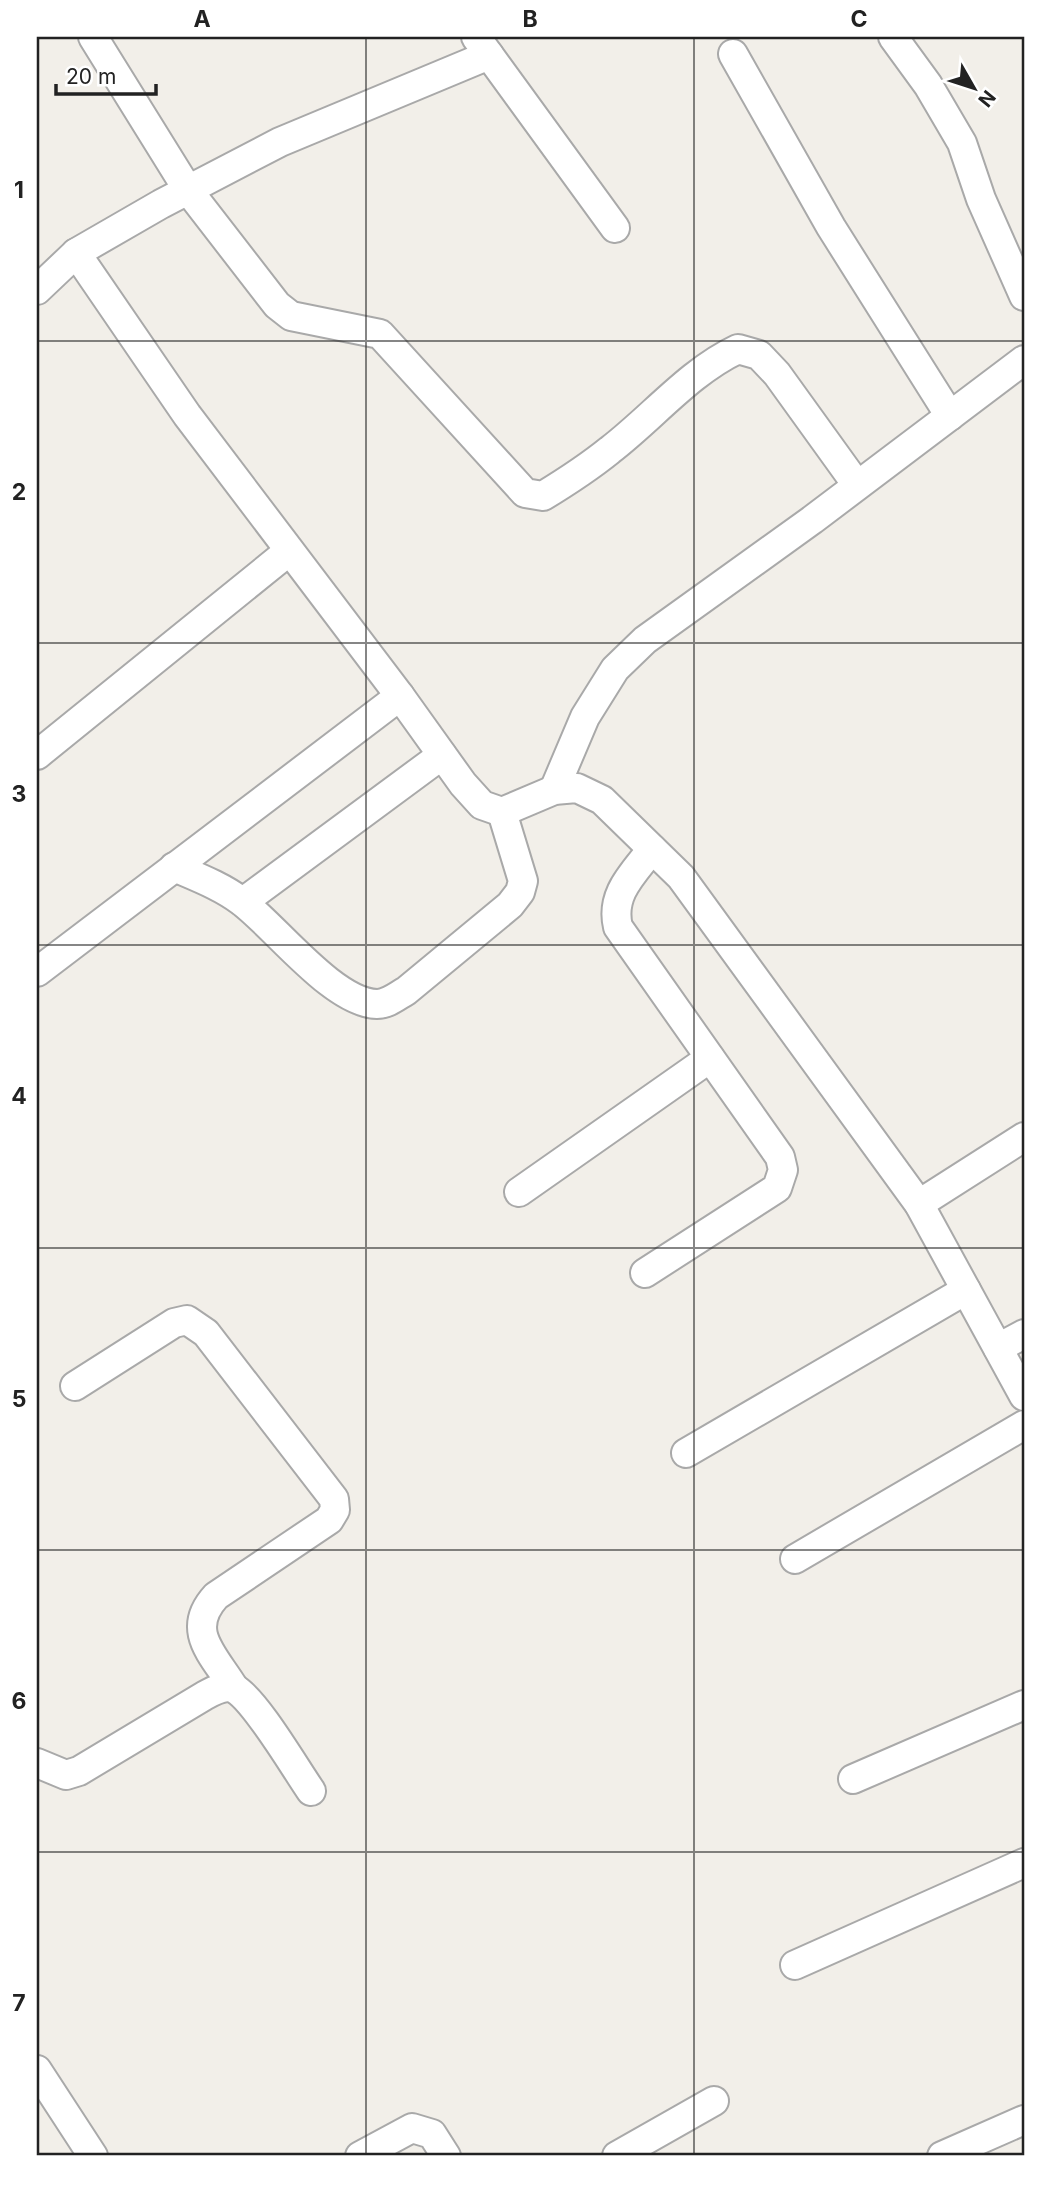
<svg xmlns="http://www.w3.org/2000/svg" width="1061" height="2193" font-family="Inter,sans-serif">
  <rect width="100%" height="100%" fill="#f2efe9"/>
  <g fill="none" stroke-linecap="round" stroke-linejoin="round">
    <defs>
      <g id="minor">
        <path d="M93,37L188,190L277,305L291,316L380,334L525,493L543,496C566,482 589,467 610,450C653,417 689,372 738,349L759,355L777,374L857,485"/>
        <polyline points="476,37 615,228"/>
        <polyline points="893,37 928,85 962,143 981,199 1024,296"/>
        <polyline points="733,54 831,227 950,416"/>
        <polyline points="76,253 187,415 400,696 463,784 482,805 502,812 554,790 577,788 602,800 681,877 919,1204 1024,1396"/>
        <polyline points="37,290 76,253 161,204 280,142 489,55"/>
        <polyline points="37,755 289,551"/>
        <polyline points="554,790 585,717 615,669 645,640 812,520 1024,360"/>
        <path d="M174,867C197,877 221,886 241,901C275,926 333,1003 377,1004C388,1004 397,996 406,991L510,905L520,892L523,881L502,812"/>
        <polyline points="243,902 442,755"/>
        <polyline points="37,972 400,696"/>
        <polyline points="519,1192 710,1058"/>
        <polyline points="919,1204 1024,1137"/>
        <path d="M645,1273L777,1188L783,1170L780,1157L618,927C610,894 633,874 652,849"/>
        <polyline points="998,1348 1024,1334"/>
        <path d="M75,1386L174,1323L187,1320L206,1333L334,1499L335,1510L329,1520L216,1596C184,1631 214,1655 234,1688"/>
        <polyline points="686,1453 966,1290"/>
        <polyline points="795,1559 1024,1425"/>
        <path d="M37,1763L66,1775L79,1771L204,1696C213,1691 225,1684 235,1689C256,1701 295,1768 311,1791"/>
        <polyline points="853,1779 1024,1705"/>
        <polyline points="795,1965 1024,1863"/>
        <polyline points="37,2070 93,2156"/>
        <polyline points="360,2156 412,2128 432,2134 446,2156"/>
        <polyline points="617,2156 714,2101"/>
        <polyline points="942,2156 1024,2120"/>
      </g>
    </defs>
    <!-- minor casing -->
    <use href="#minor" stroke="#a9a9a9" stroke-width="32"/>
    <!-- minor -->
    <use href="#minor" stroke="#fff" stroke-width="28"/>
  </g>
  <!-- grid -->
  <path fill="none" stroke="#222" stroke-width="2" stroke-opacity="0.55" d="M366,37V2156M694,37V2156M37,341H1024M37,643H1024M37,945H1024M37,1248H1024M37,1550H1024M37,1852H1024"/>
  <!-- border -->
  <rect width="1061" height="2193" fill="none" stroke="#ffffff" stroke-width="77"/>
  <!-- north arrow -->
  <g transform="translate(974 88) rotate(129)" stroke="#ffffff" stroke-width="5" paint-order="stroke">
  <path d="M0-5L12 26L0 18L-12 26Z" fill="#222222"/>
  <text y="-10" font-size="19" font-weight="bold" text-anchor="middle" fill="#222222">N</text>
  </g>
  <!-- scale -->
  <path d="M56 84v10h100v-10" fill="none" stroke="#222222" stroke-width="3.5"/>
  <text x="66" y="84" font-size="21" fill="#222222" stroke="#ffffff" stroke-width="5" paint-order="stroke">20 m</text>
  <rect x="38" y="38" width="985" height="2116" fill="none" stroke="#222" stroke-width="2.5"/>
  <g font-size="23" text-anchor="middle" font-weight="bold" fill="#222">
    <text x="202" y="27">A</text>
    <text x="530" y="27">B</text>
    <text x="859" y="27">C</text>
    <text x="19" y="198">1</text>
    <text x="19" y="500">2</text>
    <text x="19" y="802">3</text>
    <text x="19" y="1104">4</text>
    <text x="19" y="1407">5</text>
    <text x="19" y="1709">6</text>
    <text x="19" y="2011">7</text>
  </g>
</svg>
